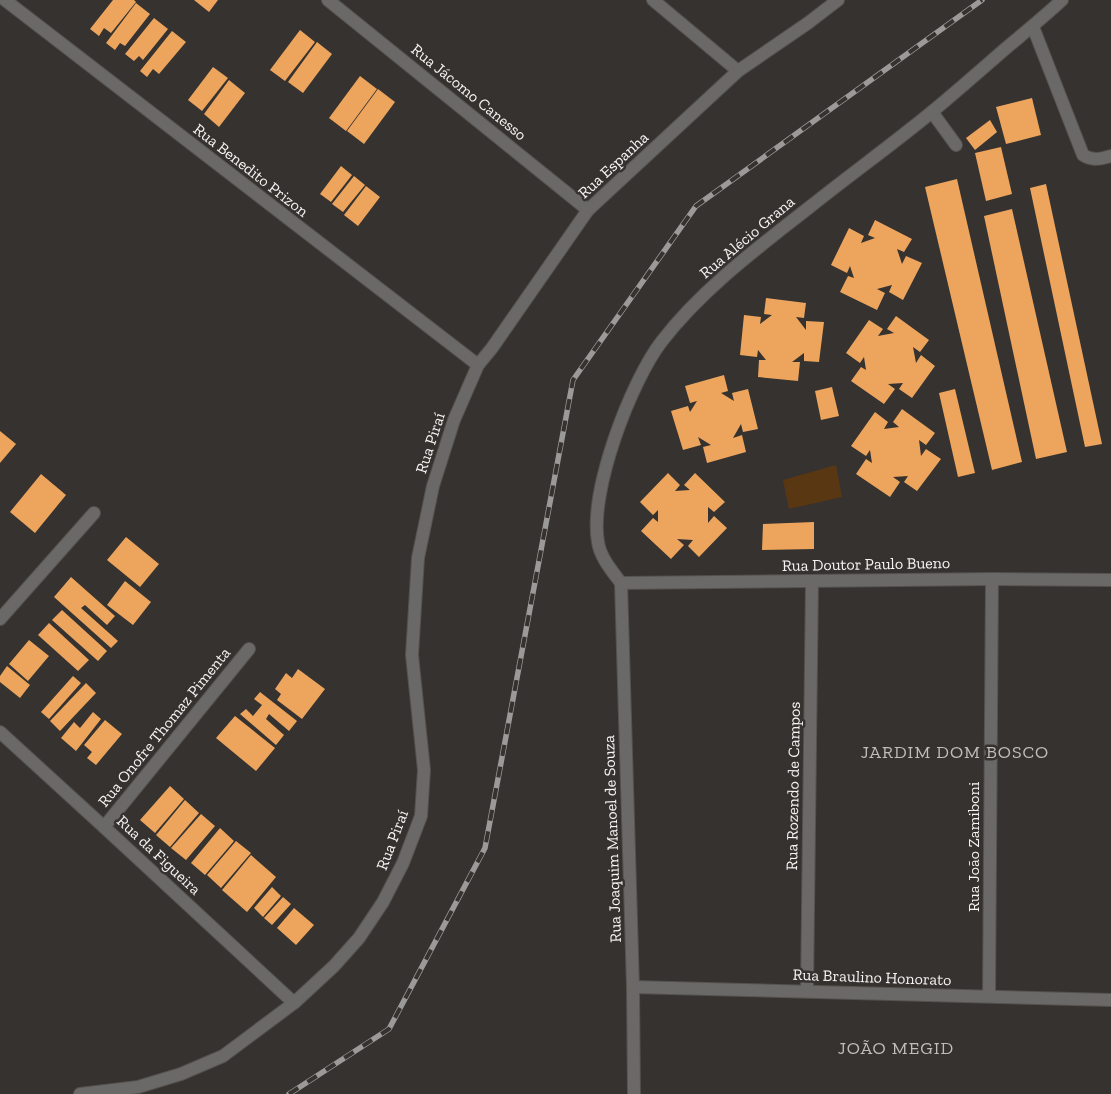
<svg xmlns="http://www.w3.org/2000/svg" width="1111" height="1094" font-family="'Zilla Slab',serif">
  <rect width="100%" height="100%" fill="#35322f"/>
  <!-- green -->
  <polygon fill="#5a3713" points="836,465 842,497 789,509 783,480"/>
  <!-- building -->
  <g fill="#eda55e">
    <polygon points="113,0 134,0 136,2 111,33 104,28 99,36 90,29"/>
    <polygon points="194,0 218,0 209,12"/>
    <polygon points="136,3 150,14 125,46 120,43 115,50 106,43"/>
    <polygon points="154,18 168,29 143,60 139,56 134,61 125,54"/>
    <polygon points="300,30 315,42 285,81 270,70"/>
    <polygon points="172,31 186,42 159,74 153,69 147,77 140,71"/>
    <polygon points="317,42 332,54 303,93 288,82"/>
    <polygon points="213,67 228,78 202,111 188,100"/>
    <polygon points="360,76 377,89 346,131 329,118"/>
    <polygon points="229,80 245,93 219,127 204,114"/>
    <polygon points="378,89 395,102 364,144 347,131"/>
    <polygon points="1032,98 1041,135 1006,144 996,107"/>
    <polygon points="990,120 997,132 975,150 966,138"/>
    <polygon points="1001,147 1012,194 986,201 975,153"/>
    <polygon points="341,166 352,175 331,202 320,194"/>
    <polygon points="354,176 365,185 343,212 332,204"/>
    <polygon points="957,179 1022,462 992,470 925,187"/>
    <polygon points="1046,184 1102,444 1085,447 1030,188"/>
    <polygon points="366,186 380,197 358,226 344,215"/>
    <polygon points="1012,209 1067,452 1036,459 984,216"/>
    <polygon points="875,220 912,239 904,252 897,249 902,264 906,256 922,263 903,300 889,292 892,285 877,289 885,293 877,310 840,292 848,276 854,278 850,266 847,273 831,265 849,228 864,236 861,243 875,238 868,235"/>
    <polygon points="766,298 806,303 804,318 796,317 806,330 806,321 824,322 819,362 804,361 804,353 792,362 800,362 798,381 758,377 759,360 766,360 758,350 757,357 740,355 744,315 761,317 760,324 772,315 764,314"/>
    <polygon points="896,316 929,340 920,352 913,347 916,363 921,355 935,366 912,398 899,389 903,383 888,384 895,389 884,404 851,381 861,367 866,370 864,357 860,363 846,353 869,320 883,329 878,336 894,333 887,329"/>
    <polygon points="724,375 728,391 721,393 734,401 732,393 748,389 758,429 743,432 741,424 733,438 742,435 746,452 707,463 703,447 711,445 698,437 701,445 683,450 671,411 688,406 690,412 697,401 690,403 685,386"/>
    <polygon points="832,387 839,416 821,420 815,391"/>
    <polygon points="955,389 975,473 958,477 939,393"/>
    <polygon points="902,409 935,433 926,445 919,440 921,456 926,449 941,459 917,491 904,482 908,476 893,477 900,482 890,497 856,474 866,459 872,463 870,450 866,456 851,446 875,412 888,422 884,429 899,427 893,422"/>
    <polygon points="0,431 16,444 0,463"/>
    <polygon points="668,473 680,485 675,491 690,490 684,485 695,473 725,502 714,512 708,507 708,523 714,516 727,528 699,557 688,546 693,540 677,539 684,545 671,559 641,531 653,518 658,522 658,510 653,515 640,502"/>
    <polygon points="41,474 66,495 35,533 10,512"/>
    <polygon points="814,522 814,549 762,550 763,524"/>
    <polygon points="126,537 159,564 140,587 107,560"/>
    <polygon points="71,577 115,616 107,625 85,605 81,608 118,641 111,648 54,597"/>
    <polygon points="125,581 151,602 133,625 107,605"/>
    <polygon points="62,610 107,651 98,661 52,620"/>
    <polygon points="49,623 89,660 78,671 38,635"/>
    <polygon points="29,640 49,656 28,681 9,664"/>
    <polygon points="7,666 30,685 20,698 0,682 0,676"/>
    <polygon points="298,669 325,689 302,719 277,700 281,694 275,689 286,673 292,678"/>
    <polygon points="73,676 81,683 49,719 41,712"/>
    <polygon points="86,683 96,693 60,731 50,721"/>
    <polygon points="260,692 297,721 289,731 269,714 266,719 284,735 276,745 240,714 246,709 253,716 262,705 254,699"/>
    <polygon points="93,712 101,719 76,751 61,738 74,722 80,728"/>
    <polygon points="235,716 275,748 256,771 216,738"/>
    <polygon points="105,720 122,734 96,765 87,758 92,752 84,745"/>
    <polygon points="170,786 184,799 155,833 140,820"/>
    <polygon points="185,800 199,813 170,847 156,835"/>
    <polygon points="201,814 215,826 186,860 171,848"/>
    <polygon points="220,828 234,841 205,875 191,863"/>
    <polygon points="236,841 251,853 221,888 207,875"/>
    <polygon points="251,855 276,877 247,912 222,890"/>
    <polygon points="272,887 281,896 263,917 254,908"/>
    <polygon points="283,897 291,904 272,925 264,918"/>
    <polygon points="294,908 314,925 296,945 277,928"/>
  </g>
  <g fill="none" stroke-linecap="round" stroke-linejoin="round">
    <defs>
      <polyline id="lane" points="932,112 956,145"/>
      <g id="street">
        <polyline points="5,0 478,365"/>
        <polyline points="328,0 588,210"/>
        <polyline points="653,0 738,71"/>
        <path d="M1033,27L1083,155C1092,161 1101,159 1111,156"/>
        <path d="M621,583C612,571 600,557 598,542C589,491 631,381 662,341C703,288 759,247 811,206C851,174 893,144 933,111C957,91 981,70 1005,49C1024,33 1044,17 1062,0"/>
        <polyline points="621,583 633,987 634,1094"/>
        <polyline points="621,583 992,579 1111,580"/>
        <polyline points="0,619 94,513"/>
        <polyline points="0,732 104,827 294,1003"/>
        <polyline points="104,827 249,649"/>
        <polyline points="633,987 1111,1000"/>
        <polyline points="807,991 812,581"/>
        <polyline points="989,996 992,579"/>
        <polyline points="80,1094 138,1087 181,1074 223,1056 294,1003 334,966 359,938 383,902 403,863 421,816 424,770 412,655 418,558 433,486 454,420 478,365 492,348 588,210 738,71 808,23 838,0"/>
      </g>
    </defs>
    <!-- lane casing -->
    <use href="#lane" stroke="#54514e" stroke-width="14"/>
    <!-- street casing -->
    <use href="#street" stroke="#54514e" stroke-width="14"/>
    <!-- lane -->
    <use href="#lane" stroke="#6a6967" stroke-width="12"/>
    <!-- street -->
    <use href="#street" stroke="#6a6967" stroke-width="12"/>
    <defs>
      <polyline id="rail" points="289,1094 389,1029 485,848 573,380 696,206 982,0"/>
    </defs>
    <!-- rail casing -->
    <use href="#rail" stroke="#9c9a98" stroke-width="5.5"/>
    <!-- rail -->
    <use href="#rail" stroke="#35322f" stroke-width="4" stroke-dasharray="11" stroke-linecap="butt"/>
  </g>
  <g text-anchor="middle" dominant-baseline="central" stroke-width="5" stroke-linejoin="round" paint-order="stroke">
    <!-- street labels -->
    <g font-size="16" fill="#f7f5f3" stroke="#35322f">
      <text transform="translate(469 92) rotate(39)">Rua Jácomo Canesso</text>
      <text transform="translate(613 165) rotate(-43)">Rua Espanha</text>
      <text transform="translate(251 170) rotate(38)">Rua Benedito Prizon</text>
      <text transform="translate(747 237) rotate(-40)">Rua Alécio Grana</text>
      <text transform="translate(430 443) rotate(-72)">Rua Piraí</text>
      <text transform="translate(866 564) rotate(-1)">Rua Doutor Paulo Bueno</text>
      <text transform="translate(164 727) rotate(-51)">Rua Onofre Thomaz Pimenta</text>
      <text transform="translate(793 786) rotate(-89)">Rua Rozendo de Campos</text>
      <text transform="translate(612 839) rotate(-92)">Rua Joaquim Manoel de Souza</text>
      <text transform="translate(392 840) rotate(-69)">Rua Piraí</text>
      <text transform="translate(973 847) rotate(-90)">Rua João Zamiboni</text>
      <text transform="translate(159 855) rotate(43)">Rua da Figueira</text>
      <text transform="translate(872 977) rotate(2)">Rua Braulino Honorato</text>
    </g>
    <!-- neighbourhood labels -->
    <g font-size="18" letter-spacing="1" fill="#c1bdb9" stroke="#35322f">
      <text x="955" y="752">JARDIM DOM BOSCO</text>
      <text x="896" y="1048">JOÃO MEGID</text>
    </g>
  </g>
</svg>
